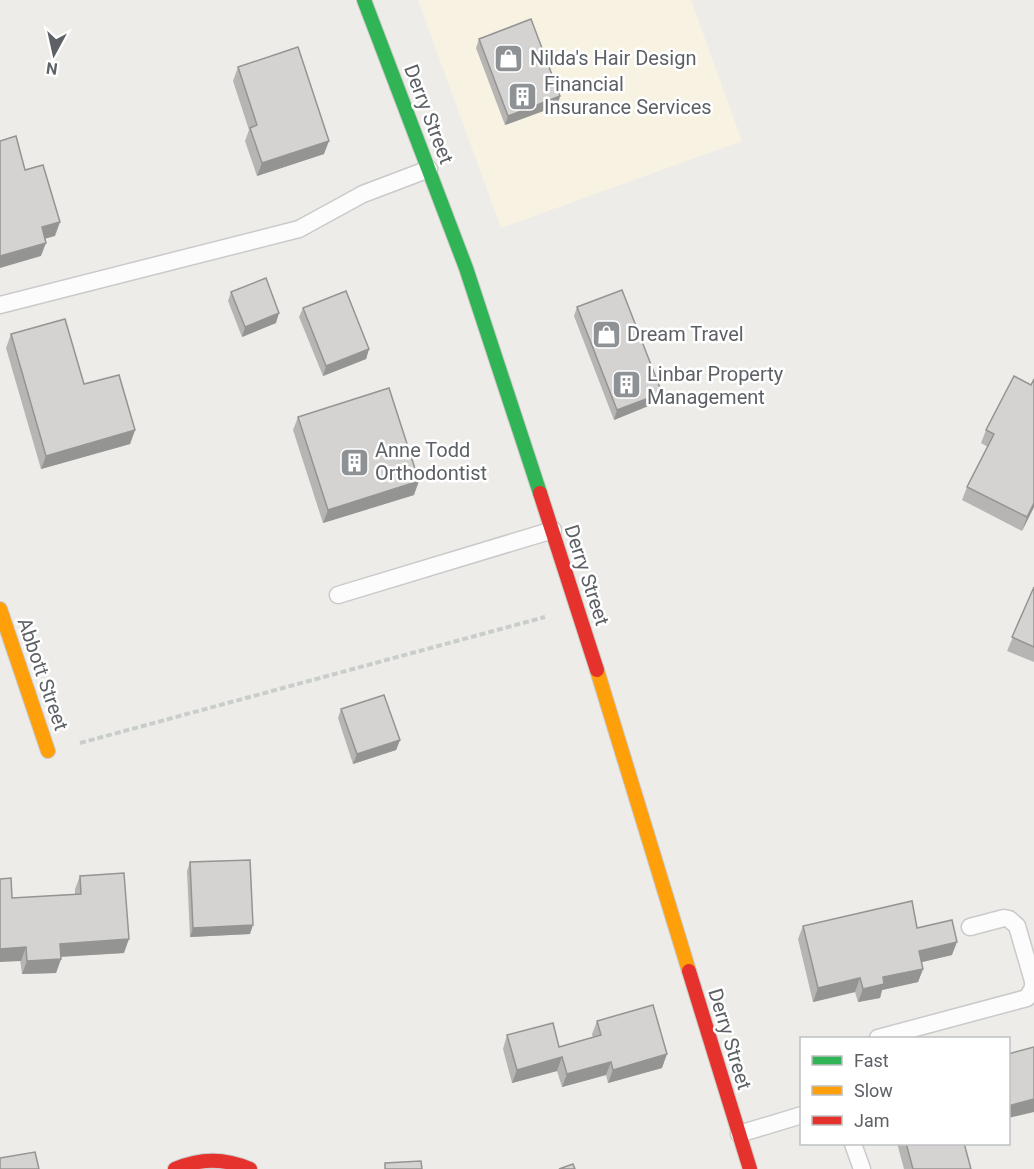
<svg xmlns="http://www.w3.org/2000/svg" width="1034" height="1169" font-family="Roboto,sans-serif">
  <rect width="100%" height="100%" fill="#edece8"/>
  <!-- commercial -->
  <polygon fill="#f7f2e1" points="418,0 691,0 742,141 501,228"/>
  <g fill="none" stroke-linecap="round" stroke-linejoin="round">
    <defs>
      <g id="lane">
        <polyline points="0,305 299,229 363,194 429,169"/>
        <polyline points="338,595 553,530"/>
        <polyline points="878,1038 1027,998 1033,988 1033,981 1017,926 1009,919 1004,918 970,927"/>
        <polyline points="739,1134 802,1115"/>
        <polyline points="853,1144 862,1169"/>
      </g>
      <polyline id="fast" points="364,0 466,268 540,493"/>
      <g id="slow">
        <polyline points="0,609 48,751"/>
        <polyline points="597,670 689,971"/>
      </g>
      <g id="jam">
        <polyline points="540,493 597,670"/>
        <polyline points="689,971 750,1169"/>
        <path d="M175,1169C201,1158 224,1158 250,1169"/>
      </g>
    </defs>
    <!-- lane casing -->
    <use href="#lane" stroke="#cacaca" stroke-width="19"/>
    <!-- fast casing -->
    <use href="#fast" stroke="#c9c9c8" stroke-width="16"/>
    <!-- slow casing -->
    <use href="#slow" stroke="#c9c9c8" stroke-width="16"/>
    <!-- jam casing -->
    <use href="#jam" stroke="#c9c9c8" stroke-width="16"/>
    <!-- path -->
    <polyline stroke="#c9cecb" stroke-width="4" stroke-dasharray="6 3" stroke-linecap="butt" points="80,743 545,617"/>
    <!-- lane -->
    <use href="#lane" stroke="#fcfcfc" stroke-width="16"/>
    <!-- fast -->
    <use href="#fast" stroke="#30b455" stroke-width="14"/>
    <!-- slow -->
    <use href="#slow" stroke="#ff9f0a" stroke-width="14"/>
    <!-- jam -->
    <use href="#jam" stroke="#e5322d" stroke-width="14"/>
  </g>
  <!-- wall -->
  <g fill="#b6b5b4">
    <polygon points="479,39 560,96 557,106 505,125 476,48"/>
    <polygon points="238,67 324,154 257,176 245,141 249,130 233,81"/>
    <polygon points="231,292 276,323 242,337 228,301"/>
    <polygon points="577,307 662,393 658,402 614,420 574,316"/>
    <polygon points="303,308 369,349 366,359 323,376 299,317"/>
    <polygon points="11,334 84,384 135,430 130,444 41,469 6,348"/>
    <polygon points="1014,376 1034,507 1022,531 962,500 967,487 988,447 981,443 986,430"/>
    <polygon points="298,417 414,495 323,523 293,430"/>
    <polygon points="1034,587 1034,662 1007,651"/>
    <polygon points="341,709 400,740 396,750 353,764 338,718"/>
    <polygon points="190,862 250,934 190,937 187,871"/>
    <polygon points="80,876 124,953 61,957 61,959 56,973 22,974 12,898 75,894 75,889"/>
    <polygon points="803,926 952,955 921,962 923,969 918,982 882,990 880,998 858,1002 855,992 813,1002 798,939"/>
    <polygon points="597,1021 662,1068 608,1083 606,1075 562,1087 557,1071 512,1083 503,1049 507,1035 559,1047 593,1038 592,1034"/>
    <polygon points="897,1143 964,1143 971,1169 904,1169"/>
  </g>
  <!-- shaded-wall -->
  <g fill="#949492">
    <polygon points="560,96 557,106 505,125 508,116"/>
    <polygon points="329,141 324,154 257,176 262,163"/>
    <polygon points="60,222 55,236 37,241 42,227"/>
    <polygon points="46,243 41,256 0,268 0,256"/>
    <polygon points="279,313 276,323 242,337 245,327"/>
    <polygon points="369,349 366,359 323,376 326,366"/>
    <polygon points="662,393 658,402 614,420 617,410"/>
    <polygon points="135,430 130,444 41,469 46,456"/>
    <polygon points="419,481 414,495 323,523 328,510"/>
    <polygon points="1034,503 1034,507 1022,531 1027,517"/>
    <polygon points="400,740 396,750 353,764 357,754"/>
    <polygon points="253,925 250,934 190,937 193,928"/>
    <polygon points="129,939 124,953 55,957 60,944"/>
    <polygon points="957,942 952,955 914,964 919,951"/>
    <polygon points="26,947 21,961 0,962 0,949"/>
    <polygon points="61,959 56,973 22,974 27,961"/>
    <polygon points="923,969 918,982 882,990 880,998 858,1002 863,989 883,977"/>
    <polygon points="860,978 855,992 813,1002 818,988"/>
    <polygon points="667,1054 662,1068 608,1083 613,1070"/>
    <polygon points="562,1057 557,1071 512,1083 517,1070"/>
    <polygon points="611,1062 606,1075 562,1087 567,1074"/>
    <polygon points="1034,1099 1034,1112 1008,1118 1008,1106"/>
  </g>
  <!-- building -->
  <g fill="#d4d3d1" stroke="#949492" stroke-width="1.5">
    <polygon points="531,19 560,96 508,116 479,39"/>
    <polygon points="298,47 329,141 262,163 250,128 257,125 238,67"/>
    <polygon points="16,136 25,170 43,165 60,222 42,227 46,243 0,256 0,141"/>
    <polygon points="266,278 279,313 245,327 231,292"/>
    <polygon points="622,290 662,393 617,410 577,307"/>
    <polygon points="346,291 369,349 326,366 303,308"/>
    <polygon points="65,319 84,384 119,375 135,430 46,456 11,334"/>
    <polygon points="1014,376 1031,385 1034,379 1034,503 1027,517 967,487 994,434 986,430"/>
    <polygon points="389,388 419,481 328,510 298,417"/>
    <polygon points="1034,587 1034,647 1012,637"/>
    <polygon points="384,695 400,740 357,754 341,709"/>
    <polygon points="250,860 253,925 193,928 190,862"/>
    <polygon points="124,873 129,939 60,944 61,959 27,961 26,947 0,949 0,879 11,878 12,898 81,894 80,876"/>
    <polygon points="912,901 917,928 952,920 957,942 919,951 923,969 883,977 884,984 863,989 860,978 818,988 803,926"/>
    <polygon points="653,1005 667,1054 613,1070 611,1062 567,1074 562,1057 517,1070 507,1035 553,1023 559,1047 601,1035 597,1021"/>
    <polygon points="1034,1047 1034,1099 1008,1106 1008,1054"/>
    <polygon points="906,1143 964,1143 971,1169 913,1169"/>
    <polygon points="35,1152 39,1169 0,1169 0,1158"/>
    <polygon points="421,1161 422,1169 385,1169 385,1163"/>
    <polygon points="573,1164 575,1169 559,1169"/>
  </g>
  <!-- icons -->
  <defs>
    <symbol id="shop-square" viewBox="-11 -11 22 22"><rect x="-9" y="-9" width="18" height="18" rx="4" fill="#8f9294" stroke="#fff"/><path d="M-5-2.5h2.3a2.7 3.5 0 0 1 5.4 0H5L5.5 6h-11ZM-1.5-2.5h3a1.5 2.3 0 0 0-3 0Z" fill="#fff"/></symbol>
    <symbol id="building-square" viewBox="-11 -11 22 22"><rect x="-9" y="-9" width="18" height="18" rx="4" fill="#8f9294" stroke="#fff"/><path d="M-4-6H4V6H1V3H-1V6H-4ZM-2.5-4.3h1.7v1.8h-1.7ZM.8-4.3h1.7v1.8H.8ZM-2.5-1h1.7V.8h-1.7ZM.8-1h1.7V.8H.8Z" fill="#fff"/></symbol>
  </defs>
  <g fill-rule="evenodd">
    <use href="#shop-square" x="492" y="42" width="33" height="33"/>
    <use href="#building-square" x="506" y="80" width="33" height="33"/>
    <use href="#shop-square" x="590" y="318" width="33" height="33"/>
    <use href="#building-square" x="610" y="368" width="33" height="33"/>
    <use href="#building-square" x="338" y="446" width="33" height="33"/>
  </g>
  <g text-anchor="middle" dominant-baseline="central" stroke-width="5" stroke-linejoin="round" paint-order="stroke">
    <!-- poi labels -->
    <g font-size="20" fill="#5d6166" stroke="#fff" text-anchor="start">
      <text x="530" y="58">Nilda's Hair Design</text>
      <text x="544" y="84">Financial<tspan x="544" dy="23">Insurance Services</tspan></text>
      <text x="627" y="334">Dream Travel</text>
      <text x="647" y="374">Linbar Property<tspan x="647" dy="23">Management</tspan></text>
      <text x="375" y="450">Anne Todd<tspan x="375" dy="23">Orthodontist</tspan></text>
    </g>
    <!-- street labels -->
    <g font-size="20" fill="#5d6166" stroke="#fff">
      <text transform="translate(429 114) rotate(69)">Derry Street</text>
      <text transform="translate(587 575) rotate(72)">Derry Street</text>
      <text transform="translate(43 674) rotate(71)">Abbott Street</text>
      <text transform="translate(730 1039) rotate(73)">Derry Street</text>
    </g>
  </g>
  <!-- legend -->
  <rect x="800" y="1037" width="210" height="108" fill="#ffffff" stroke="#bec0c2" stroke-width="1.5"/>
  <rect x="812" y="1056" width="30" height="9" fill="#30b455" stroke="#bec0c2" stroke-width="1.5"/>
  <text x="854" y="1067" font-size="18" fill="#5d6166">Fast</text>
  <rect x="812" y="1086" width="30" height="9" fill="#ff9f0a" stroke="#bec0c2" stroke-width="1.5"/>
  <text x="854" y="1097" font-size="18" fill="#5d6166">Slow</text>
  <rect x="812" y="1116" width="30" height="9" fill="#e5322d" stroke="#bec0c2" stroke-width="1.5"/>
  <text x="854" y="1127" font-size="18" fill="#5d6166">Jam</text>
  <!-- north arrow -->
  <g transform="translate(54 54) rotate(188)" stroke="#ffffff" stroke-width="4.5" paint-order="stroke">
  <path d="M0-4.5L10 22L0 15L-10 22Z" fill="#5d6166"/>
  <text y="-9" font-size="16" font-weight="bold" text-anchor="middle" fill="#5d6166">N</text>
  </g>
</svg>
